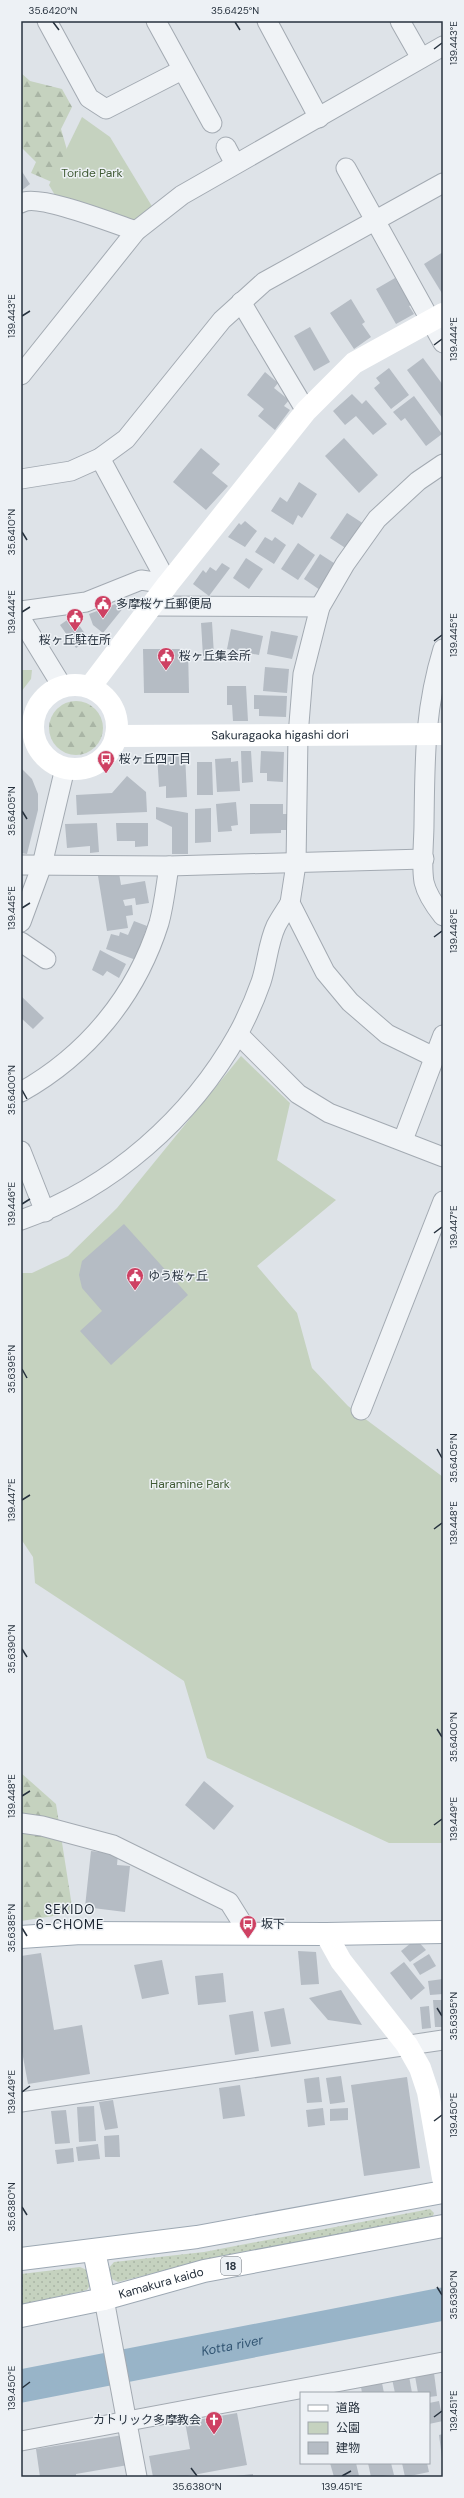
<svg xmlns="http://www.w3.org/2000/svg" width="464" height="2498" font-family="'DM Sans','Noto Sans JP',sans-serif">
  <defs>
    <pattern id="grass-dots" width="8" height="8" patternUnits="userSpaceOnUse"><rect width="8" height="8" fill="#c5d2bf"/><path d="M2 2h.1M6 6h.1" fill="none" stroke="#a9b5a5" stroke-width="1.8" stroke-linecap="round"/></pattern>
    <pattern id="forest-firs" width="22" height="20" patternUnits="userSpaceOnUse"><rect width="22" height="20" fill="#c5d2bf"/><path d="M5 1l3.5 6h-7zM16 11l3.5 6h-7z" fill="#a9b5a5"/></pattern>
  </defs>
  <rect width="100%" height="100%" fill="#dee3e8"/>
  <!-- grass -->
  <g fill="url(#grass-dots)">
    <polygon points="430,2209 434,2213 432,2218 203,2261 118,2282 110,2278 107,2270 114,2262 204,2252"/>
    <polygon points="80,2267 89,2271 92,2282 87,2290 21,2305 21,2274"/>
  </g>
  <!-- forest -->
  <g fill="url(#forest-firs)">
    <polygon points="21,73 30,81 62,89 72,107 61,129 71,164 61,186 31,173 36,162 21,147"/>
    <circle cx="76" cy="728" r="27"/>
    <polygon points="21,1773 56,1804 73,1913 21,1921"/>
  </g>
  <!-- park -->
  <g fill="#c5d2bf">
    <polygon points="82,117 110,137 153,208 132,222 56,197 49,185"/>
    <polygon points="21,670 32,670 31,679 21,692"/>
    <polygon points="241,1056 290,1103 277,1160 336,1200 257,1266 297,1313 312,1368 348,1406 443,1477 443,1843 389,1843 207,1758 184,1681 35,1583 33,1557 21,1539 21,1273 32,1273 68,1256 117,1208"/>
  </g>
  <g fill="none" stroke-linecap="round" stroke-linejoin="round">
    <!-- river -->
    <path stroke="#98b4c8" stroke-width="33" id="s1" d="M21,2386L443,2304"/>
  </g>
  <!-- building -->
  <g fill="#b5bcc4">
    <polygon points="21,170 30,184 21,191"/>
    <polygon points="443,252 443,295 424,264"/>
    <polygon points="395,278 412,305 409,306 414,314 396,324 376,289"/>
    <polygon points="351,299 365,322 362,324 371,337 354,349 330,313"/>
    <polygon points="310,327 330,362 314,371 294,336"/>
    <polygon points="423,358 443,385 443,419 407,370"/>
    <polygon points="389,368 409,395 391,409 374,388 380,383 376,378"/>
    <polygon points="265,372 278,383 274,388 289,400 284,406 290,410 275,430 258,416 264,409 247,395"/>
    <polygon points="352,394 362,404 366,400 387,424 373,435 356,416 345,425 333,411"/>
    <polygon points="414,396 442,434 426,446 405,418 401,421 393,412"/>
    <polygon points="344,438 378,475 359,493 325,456"/>
    <polygon points="201,448 220,464 212,473 228,486 206,510 173,482"/>
    <polygon points="299,482 317,494 302,518 298,515 293,525 271,511 280,497 287,502"/>
    <polygon points="347,513 364,524 347,549 330,538"/>
    <polygon points="245,521 257,531 245,547 228,537 239,523 241,525"/>
    <polygon points="265,537 272,541 275,537 286,545 274,564 255,552"/>
    <polygon points="298,543 315,555 298,580 281,569"/>
    <polygon points="320,554 337,565 320,590 304,579"/>
    <polygon points="246,558 263,569 249,589 233,578"/>
    <polygon points="222,563 230,568 209,596 193,584 203,570 206,573 210,567 216,571"/>
    <polygon points="126,600 128,602 103,633 93,625 89,614"/>
    <polygon points="73,616 89,640 76,648 60,625"/>
    <polygon points="212,622 214,655 203,656 201,623"/>
    <polygon points="231,629 263,636 259,655 227,649"/>
    <polygon points="271,631 298,636 292,659 267,654"/>
    <polygon points="143,649 188,649 189,693 144,693"/>
    <polygon points="265,667 289,669 287,693 263,691"/>
    <polygon points="227,686 246,686 248,721 233,721 232,705 227,705"/>
    <polygon points="254,695 287,696 286,717 259,716 259,709 254,709"/>
    <polygon points="241,751 251,751 253,782 242,783"/>
    <polygon points="261,751 284,752 283,782 267,781 267,773 260,773"/>
    <polygon points="185,753 187,797 166,798 166,786 159,787 157,754"/>
    <polygon points="231,758 231,762 238,761 240,791 217,792 215,759"/>
    <polygon points="197,762 212,762 213,795 197,795"/>
    <polygon points="21,768 32,779 38,794 38,810 27,854 21,853"/>
    <polygon points="127,776 146,792 147,812 77,815 76,795 112,793"/>
    <polygon points="236,802 238,825 231,826 232,831 218,832 216,804"/>
    <polygon points="250,804 283,804 283,814 287,814 287,830 281,830 281,833 250,834"/>
    <polygon points="156,807 188,813 188,854 172,854 172,827 156,819"/>
    <polygon points="211,808 211,842 195,843 195,809"/>
    <polygon points="97,823 99,852 90,853 90,846 67,848 65,824"/>
    <polygon points="116,823 148,823 148,846 135,847 135,841 117,841"/>
    <polygon points="119,873 121,885 145,881 149,903 136,905 135,898 123,900 125,906 132,905 133,915 126,916 128,928 107,931 98,876"/>
    <polygon points="134,921 147,926 136,960 106,949 111,934 119,936 120,932 128,935"/>
    <polygon points="100,950 126,964 119,978 107,971 103,976 92,970"/>
    <polygon points="21,996 44,1018 33,1029 21,1018"/>
    <polygon points="124,1224 188,1295 111,1365 80,1331 102,1311 82,1288 79,1275 82,1261"/>
    <polygon points="204,1781 234,1806 214,1830 185,1805"/>
    <polygon points="91,1851 118,1854 117,1865 130,1866 125,1912 85,1907"/>
    <polygon points="416,1939 426,1950 410,1962 401,1951"/>
    <polygon points="298,1951 316,1952 319,1984 301,1985"/>
    <polygon points="41,1953 54,2030 82,2025 90,2074 28,2084 21,2046 21,1956"/>
    <polygon points="429,1954 436,1966 420,1975 413,1964"/>
    <polygon points="162,1960 169,1994 142,1999 134,1965"/>
    <polygon points="404,1962 425,1988 411,2000 390,1973"/>
    <polygon points="223,1973 226,2002 198,2005 195,1976"/>
    <polygon points="443,1979 443,1994 430,1995 428,1981"/>
    <polygon points="341,1990 362,2025 328,2020 309,1998"/>
    <polygon points="433,2000 443,2000 443,2027 435,2027"/>
    <polygon points="429,2006 431,2028 422,2029 420,2007"/>
    <polygon points="284,2008 291,2044 271,2047 264,2012"/>
    <polygon points="253,2011 259,2051 235,2055 229,2015"/>
    <polygon points="341,2076 345,2102 330,2104 326,2078"/>
    <polygon points="319,2077 322,2102 307,2103 304,2079"/>
    <polygon points="407,2077 420,2168 364,2176 351,2085"/>
    <polygon points="240,2085 245,2116 223,2119 219,2088"/>
    <polygon points="113,2100 118,2128 105,2130 99,2102"/>
    <polygon points="94,2106 96,2141 79,2142 77,2107"/>
    <polygon points="323,2108 325,2125 308,2127 306,2110"/>
    <polygon points="348,2108 348,2120 330,2121 330,2109"/>
    <polygon points="66,2110 70,2143 55,2144 51,2111"/>
    <polygon points="119,2135 120,2157 105,2157 104,2136"/>
    <polygon points="98,2144 100,2159 78,2161 76,2147"/>
    <polygon points="73,2148 74,2162 57,2164 55,2150"/>
    <polygon points="434,2373 437,2396 429,2397 429,2393 418,2393 415,2376"/>
    <polygon points="409,2376 412,2393 395,2393 392,2379"/>
    <polygon points="382,2383 384,2393 362,2393 361,2387"/>
    <polygon points="439,2401 443,2421 429,2424 429,2403"/>
    <polygon points="237,2413 247,2465 182,2477 153,2477 149,2456 190,2449 185,2422"/>
    <polygon points="443,2434 443,2458 442,2458 439,2435"/>
    <polygon points="123,2435 128,2465 76,2474 76,2477 40,2477 36,2449"/>
    <polygon points="330,2463 356,2463 359,2476 334,2477"/>
    <polygon points="368,2463 391,2463 394,2475 371,2477"/>
    <polygon points="402,2463 427,2463 429,2472 405,2477"/>
    <polygon points="253,2474 253,2477 235,2477 235,2476"/>
  </g>
  <g fill="none" stroke-linecap="round" stroke-linejoin="round">
    <defs>
      <g id="street">
        <polyline points="47,21 89,98 106,109 182,70"/>
        <polyline points="156,21 212,123"/>
        <polyline points="267,21 319,118"/>
        <polyline points="400,21 421,58"/>
        <polyline points="226,147 235,164"/>
        <polyline points="346,168 443,343"/>
        <path d="M21,203C37,193 115,224 136,231"/>
        <polyline points="241,302 306,411"/>
        <polyline points="21,375 136,231 182,195 443,46"/>
        <polyline points="100,458 168,584"/>
        <polyline points="21,479 71,471 100,458 126,439 222,320 264,282 443,183"/>
        <polyline points="151,606 320,607"/>
        <polyline points="21,611 86,602 141,580 168,584"/>
        <polyline points="21,619 62,686"/>
        <path d="M443,649C424,711 425,760 424,824C424,842 421,864 424,882C427,895 435,906 443,916"/>
        <polyline points="21,865 169,866 424,859"/>
        <polyline points="21,922 42,865 65,768"/>
        <polyline points="21,942 46,959"/>
        <polyline points="238,1034 298,1094 329,1113 443,1157"/>
        <polyline points="434,1057 387,1034 350,1002 325,972 290,903 296,864 298,736 303,674 320,607 345,564 377,519 418,481 443,464"/>
        <path d="M21,1092C87,1055 136,996 159,923C164,905 166,885 169,866"/>
        <polyline points="403,1140 443,1035"/>
        <polyline points="21,1151 45,1212"/>
        <path d="M21,1220C112,1188 191,1118 238,1034C246,1019 255,999 261,982C267,964 268,943 276,926C280,918 286,910 290,903"/>
        <polyline points="361,1410 443,1201"/>
        <polyline points="21,1823 42,1826 113,1845 229,1902 249,1934"/>
        <polyline points="21,2102 443,2040"/>
        <polyline points="104,2299 137,2477"/>
        <polyline points="21,2441 443,2362"/>
      </g>
      <g id="primary">
        <polyline points="21,1937 81,1933 326,1934 443,1932"/>
        <polyline points="94,2251 104,2299"/>
        <polyline points="21,2259 197,2237 443,2192"/>
        <path id="s3" d="M21,2316L104,2299L204,2271L443,2226"/>
      </g>
    </defs>
    <!-- street casing -->
    <use href="#street" stroke="#a3aab2" stroke-width="21"/>
    <!-- primary casing -->
    <use href="#primary" stroke="#9da8b3" stroke-width="24"/>
    <!-- street -->
    <use href="#street" stroke="#f0f3f6" stroke-width="19"/>
    <!-- secondary -->
    <g stroke="#fff" stroke-width="22">
      <circle cx="75" cy="727" r="42"/>
      <polyline points="90,687 168,584 306,411 354,363 443,314"/>
      <path id="s2" d="M116,736L443,734"/>
      <polyline points="326,1934 341,1961 407,2045 420,2068 428,2092 443,2178"/>
    </g>
    <!-- primary -->
    <use href="#primary" stroke="#fff" stroke-width="22"/>
  </g>
  <!-- ticks -->
  <path fill="none" stroke="#27323e" stroke-width="1.5" d="M53,22L59,30M235,22L240,30M434,49L442,43M22,316L30,311M434,345L442,339M22,532L27,540M22,612L30,607M434,641L442,635M22,811L27,819M22,908L30,903M434,937L442,931M22,1090L27,1099M22,1204L30,1199M434,1233L442,1227M22,1369L27,1378M437,1449L442,1458M22,1500L30,1495M434,1529L442,1523M22,1649L27,1657M437,1729L442,1737M22,1796L30,1791M434,1825L442,1819M22,1928L27,1936M437,2008L442,2016M22,2092L30,2086M434,2121L442,2115M22,2207L27,2215M437,2287L442,2295M22,2388L30,2382M434,2417L442,2411M191,2468L197,2476M342,2476L351,2471"/>
  <!-- icons -->
  <defs>
    <symbol id="civic-pin" viewBox="-11 -11 22 30"><path d="M0 17L-7.5 6A9.5 9.5 0 1 1 7.5 6Z" fill="#ce4163" stroke="#edf1f5"/><path d="M-.6-6.5H3V-4.5H.6V-3L4-1V1h2V6H-6V1h2V-1L-.6-3ZM-1.2 2.5V6h2.4V2.5Z" fill="#fff"/></symbol>
    <symbol id="bus-pin" viewBox="-11 -11 22 30"><path d="M0 17L-7.5 6A9.5 9.5 0 1 1 7.5 6Z" fill="#ce4163" stroke="#edf1f5"/><path d="M-5-6H5V4H4V6H2V4H-2V6H-4V4H-5ZM-3.5-4V0h7V-4ZM-3.5 1.2v1.5H-2V1.2ZM2 1.2v1.5H3.5V1.2Z" fill="#fff"/></symbol>
    <symbol id="church-pin" viewBox="-11 -11 22 30"><path d="M0 17L-7.5 6A9.5 9.5 0 1 1 7.5 6Z" fill="#ce4163" stroke="#edf1f5"/><path d="M-1.2-6h2.4v3.5h3.3v2.4h-3.3V6h-2.4V-.1h-3.3v-2.4h3.3Z" fill="#fff"/></symbol>
  </defs>
  <g fill-rule="evenodd">
    <use href="#civic-pin" x="93" y="594" width="20" height="27"/>
    <use href="#civic-pin" x="65" y="607" width="20" height="27"/>
    <use href="#civic-pin" x="156" y="646" width="20" height="27"/>
    <use href="#bus-pin" x="96" y="749" width="20" height="27"/>
    <use href="#civic-pin" x="125" y="1266" width="20" height="27"/>
    <use href="#bus-pin" x="238" y="1914" width="20" height="27"/>
    <use href="#church-pin" x="204" y="2410" width="20" height="27"/>
  </g>
  <g text-anchor="middle" dominant-baseline="central" stroke-width="3" stroke-linejoin="round" paint-order="stroke">
    <!-- shield labels -->
    <rect fill="#edf1f5" stroke="#626b75" stroke-width="1" x="221" y="2257" width="20" height="18" rx="3"/>
    <g font-size="11" font-weight="bold" fill="#27323e">
      <text x="231" y="2266">18</text>
    </g>
    <!-- park labels -->
    <g font-size="12" fill="#3f5a34" stroke="#edf1f5">
      <text x="92" y="173">Toride Park</text>
      <text x="190" y="1484">Haramine Park</text>
    </g>
    <!-- poi labels -->
    <g font-size="12" fill="#27323e" stroke="#edf1f5" text-anchor="start">
      <text x="116" y="604">多摩桜ケ丘郵便局</text>
      <text x="75" y="640" text-anchor="middle">桜ヶ丘駐在所</text>
      <text x="179" y="656">桜ヶ丘集会所</text>
      <text x="119" y="759">桜ヶ丘四丁目</text>
      <text x="148" y="1276">ゆう桜ヶ丘</text>
      <text x="261" y="1924">坂下</text>
      <text x="201" y="2420" text-anchor="end">カトリック多摩教会</text>
    </g>
    <!-- street labels -->
    <g font-size="12" fill="#27323e" stroke="#edf1f5">
      <text stroke="none"><textPath href="#s2" startOffset="164">Sakuragaoka higashi dori</textPath></text>
      <text stroke="none"><textPath href="#s3" startOffset="144">Kamakura kaido</textPath></text>
    </g>
    <!-- neighbourhood labels -->
    <g font-size="13" letter-spacing="1" fill="#19232f" stroke="#edf1f5">
      <text x="70" y="1909">SEKIDO<tspan x="70" dy="15">6-CHOME</tspan></text>
    </g>
    <!-- water labels -->
    <g font-size="13" font-style="italic" fill="#315472" stroke="#edf1f5">
      <text stroke="none"><textPath href="#s1" startOffset="215">Kotta river</textPath></text>
    </g>
  </g>
  <!-- border -->
  <rect width="464" height="2498" fill="none" stroke="#edf1f5" stroke-width="44"/>
  <!-- legend -->
  <rect x="300" y="2392" width="130" height="72" fill="#edf1f5" stroke="#9ea5ac"/>
  <rect x="308" y="2405" width="20" height="6" fill="#ffffff" stroke="#9ea5ac"/>
  <text x="336" y="2412" font-size="12" fill="#27323e">道路</text>
  <rect x="308" y="2422" width="20" height="12" fill="#c5d2bf" stroke="#9ea5ac"/>
  <text x="336" y="2432" font-size="12" fill="#27323e">公園</text>
  <rect x="308" y="2442" width="20" height="12" fill="#b5bcc4" stroke="#9ea5ac"/>
  <text x="336" y="2452" font-size="12" fill="#27323e">建物</text>
  <rect x="22" y="22" width="420" height="2454" fill="none" stroke="#27323e" stroke-width="1.5"/>
  <g font-size="10" text-anchor="middle" fill="#27323e">
    <text x="53" y="14">35.6420°N</text>
    <text x="235" y="14">35.6425°N</text>
    <text transform="translate(453 43) rotate(-90)" y="4">139.443°E</text>
    <text transform="translate(11 316) rotate(-90)" y="4">139.443°E</text>
    <text transform="translate(453 339) rotate(-90)" y="4">139.444°E</text>
    <text transform="translate(11 532) rotate(-90)" y="4">35.6410°N</text>
    <text transform="translate(11 612) rotate(-90)" y="4">139.444°E</text>
    <text transform="translate(453 635) rotate(-90)" y="4">139.445°E</text>
    <text transform="translate(11 811) rotate(-90)" y="4">35.6405°N</text>
    <text transform="translate(11 908) rotate(-90)" y="4">139.445°E</text>
    <text transform="translate(453 931) rotate(-90)" y="4">139.446°E</text>
    <text transform="translate(11 1090) rotate(-90)" y="4">35.6400°N</text>
    <text transform="translate(11 1204) rotate(-90)" y="4">139.446°E</text>
    <text transform="translate(453 1227) rotate(-90)" y="4">139.447°E</text>
    <text transform="translate(11 1369) rotate(-90)" y="4">35.6395°N</text>
    <text transform="translate(453 1458) rotate(-90)" y="4">35.6405°N</text>
    <text transform="translate(11 1500) rotate(-90)" y="4">139.447°E</text>
    <text transform="translate(453 1523) rotate(-90)" y="4">139.448°E</text>
    <text transform="translate(11 1649) rotate(-90)" y="4">35.6390°N</text>
    <text transform="translate(453 1737) rotate(-90)" y="4">35.6400°N</text>
    <text transform="translate(11 1796) rotate(-90)" y="4">139.448°E</text>
    <text transform="translate(453 1819) rotate(-90)" y="4">139.449°E</text>
    <text transform="translate(11 1928) rotate(-90)" y="4">35.6385°N</text>
    <text transform="translate(453 2016) rotate(-90)" y="4">35.6395°N</text>
    <text transform="translate(11 2092) rotate(-90)" y="4">139.449°E</text>
    <text transform="translate(453 2115) rotate(-90)" y="4">139.450°E</text>
    <text transform="translate(11 2207) rotate(-90)" y="4">35.6380°N</text>
    <text transform="translate(453 2295) rotate(-90)" y="4">35.6390°N</text>
    <text transform="translate(11 2388) rotate(-90)" y="4">139.450°E</text>
    <text transform="translate(453 2411) rotate(-90)" y="4">139.451°E</text>
    <text x="197" y="2490">35.6380°N</text>
    <text x="342" y="2490">139.451°E</text>
  </g>
</svg>
